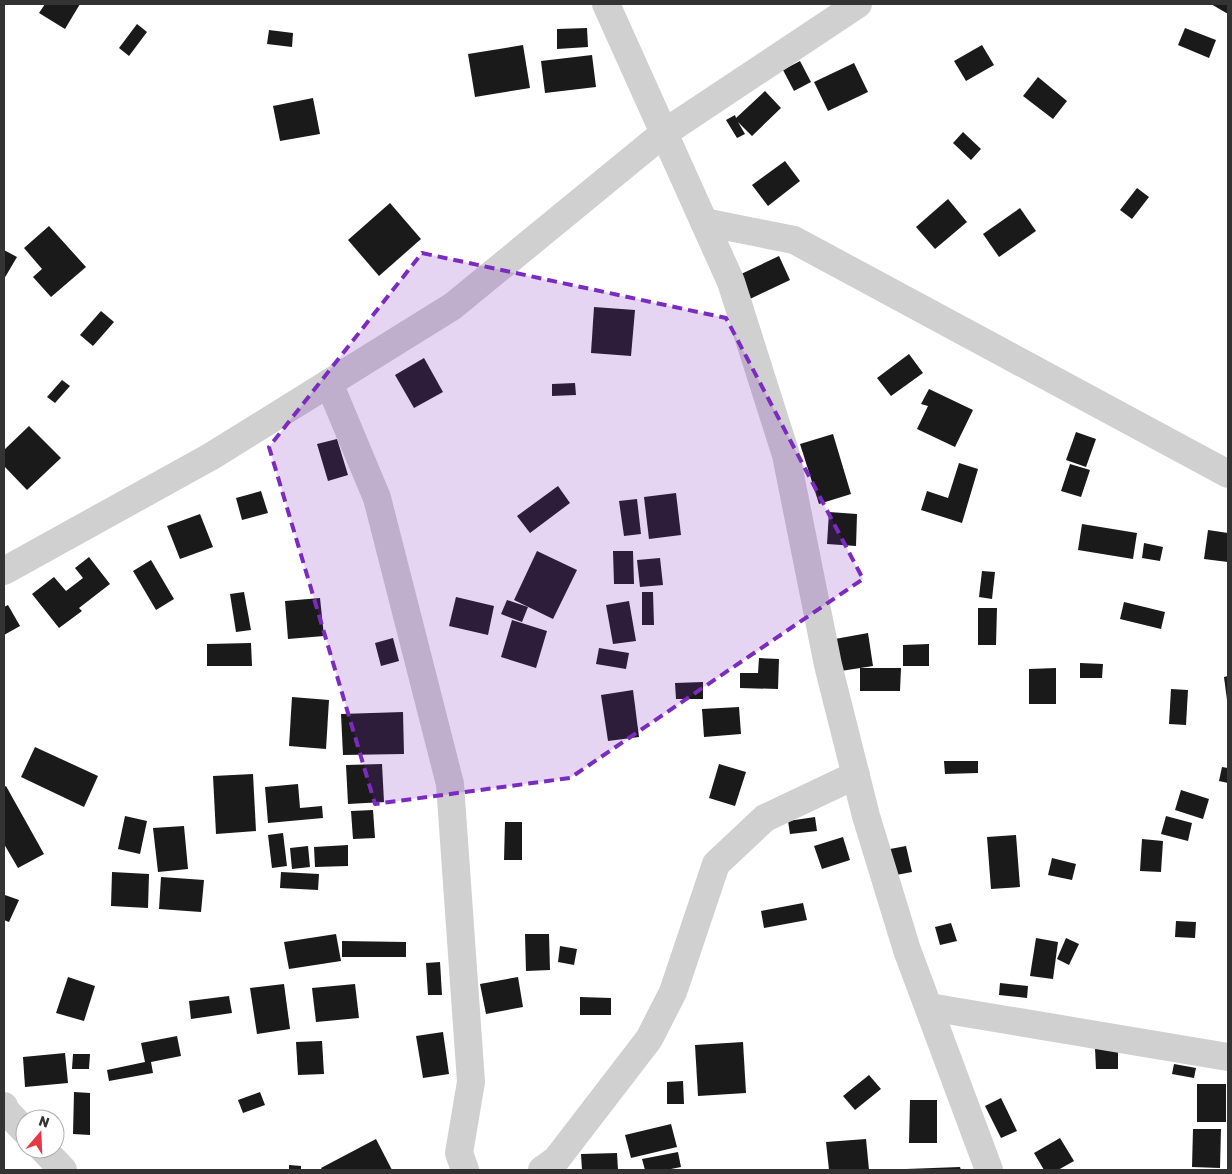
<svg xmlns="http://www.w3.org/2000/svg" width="1232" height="1174" font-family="Rubik,sans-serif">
  <rect width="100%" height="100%" fill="#fff"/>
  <!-- building -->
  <g fill="#1a1a1a">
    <polygon points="45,4 80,4 65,29 39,13"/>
    <polygon points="1211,4 1228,4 1228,14"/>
    <polygon points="137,24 147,32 129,56 119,48"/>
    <polygon points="587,28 588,47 557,49 557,29"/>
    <polygon points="1185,28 1216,40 1209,58 1178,45"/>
    <polygon points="269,30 293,33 292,47 267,44"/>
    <polygon points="523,45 530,88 475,97 468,54"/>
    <polygon points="982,45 994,65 966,81 954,61"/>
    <polygon points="592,55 596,87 545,93 541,61"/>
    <polygon points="800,61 811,82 794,91 783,70"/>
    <polygon points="854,63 868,92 828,111 814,82"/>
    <polygon points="1038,77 1067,101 1053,119 1023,96"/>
    <polygon points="765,91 781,108 752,136 738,122 745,134 737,138 726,120 735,115 736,118"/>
    <polygon points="313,98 320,134 280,141 273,106"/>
    <polygon points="963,132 981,149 971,160 953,143"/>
    <polygon points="785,161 800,181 768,206 752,185"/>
    <polygon points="1137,188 1149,197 1132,219 1120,210"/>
    <polygon points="948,199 967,222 935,249 916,227"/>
    <polygon points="390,203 421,239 379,276 348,240"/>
    <polygon points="1020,208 1036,231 999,257 983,234"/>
    <polygon points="49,226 86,267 51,297 33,277 42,269 24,248"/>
    <polygon points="4,250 17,257 4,279"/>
    <polygon points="779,256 790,280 750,299 739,275"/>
    <polygon points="594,307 635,310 631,356 591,353"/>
    <polygon points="101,311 114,322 93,346 80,335"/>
    <polygon points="909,354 923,373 891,396 877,378"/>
    <polygon points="424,358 443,392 414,408 395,375"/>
    <polygon points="62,380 70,386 55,403 47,397"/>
    <polygon points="575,383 576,395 552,396 552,384"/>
    <polygon points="929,389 973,410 955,447 917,429 928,406 921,404"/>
    <polygon points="29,426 61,458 27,490 4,466 4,450"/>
    <polygon points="1076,432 1096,439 1086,467 1066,460"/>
    <polygon points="833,434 851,494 819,504 800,444"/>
    <polygon points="337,439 348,475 328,481 317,444"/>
    <polygon points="959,463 978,469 962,523 921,510 927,491 948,498"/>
    <polygon points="1070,464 1090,470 1081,497 1061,491"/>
    <polygon points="558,486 570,503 530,533 517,516"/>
    <polygon points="261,491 268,513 242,520 236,498"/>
    <polygon points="676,493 681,535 649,539 644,497"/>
    <polygon points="637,499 641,534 624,536 619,501"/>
    <polygon points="829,512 857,514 856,546 827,544"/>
    <polygon points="200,514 213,547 180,559 167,526"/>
    <polygon points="1082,524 1137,533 1133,559 1078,550"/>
    <polygon points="1208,530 1228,533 1228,562 1204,559"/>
    <polygon points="1144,543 1163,547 1160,561 1142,558"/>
    <polygon points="537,551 577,570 553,619 514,600"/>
    <polygon points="613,551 633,551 634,584 614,584"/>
    <polygon points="89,557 110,584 79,608 82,611 59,628 32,594 54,577 66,591 83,578 75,568"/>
    <polygon points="660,558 663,585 640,587 637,560"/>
    <polygon points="151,560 174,599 156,610 133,571"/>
    <polygon points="982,571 995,572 992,599 979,597"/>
    <polygon points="244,592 251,630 236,632 230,594"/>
    <polygon points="642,592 653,592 654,625 642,625"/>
    <polygon points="456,597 494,606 488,635 449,626"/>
    <polygon points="320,598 324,636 288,639 285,601"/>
    <polygon points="507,600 528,607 522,622 501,614"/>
    <polygon points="629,601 636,641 613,644 606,605"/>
    <polygon points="1124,602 1165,612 1161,629 1120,619"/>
    <polygon points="8,605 20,626 4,635 4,607"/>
    <polygon points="978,608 997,608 996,645 978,645"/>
    <polygon points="512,620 547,631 536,668 501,657"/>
    <polygon points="868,633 873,666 841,671 835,639"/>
    <polygon points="393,638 399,661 381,666 375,643"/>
    <polygon points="251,643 252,666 207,666 207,644"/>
    <polygon points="929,644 929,666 903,666 903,645"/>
    <polygon points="599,648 629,653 626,669 596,664"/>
    <polygon points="759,658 779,659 778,689 740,688 740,673 758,673"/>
    <polygon points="1080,663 1103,664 1102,678 1080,678"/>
    <polygon points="860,668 901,668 900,691 860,691"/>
    <polygon points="1056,668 1056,704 1029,704 1029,669"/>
    <polygon points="1228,676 1228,700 1227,700 1224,677"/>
    <polygon points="703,682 703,699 676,699 675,683"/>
    <polygon points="1171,689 1188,690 1186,725 1169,724"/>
    <polygon points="633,690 639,737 608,741 601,695"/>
    <polygon points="292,697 329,700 326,749 289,746"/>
    <polygon points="739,707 741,734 704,737 702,709"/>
    <polygon points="403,712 404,754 343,755 341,714"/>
    <polygon points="35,747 98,776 84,807 21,777"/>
    <polygon points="944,761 978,761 978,773 945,774"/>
    <polygon points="382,764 384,802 348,804 346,765"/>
    <polygon points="719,764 746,772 735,806 709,798"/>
    <polygon points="1222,767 1228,768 1228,783 1219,781"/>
    <polygon points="253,774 256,831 216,834 213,776"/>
    <polygon points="298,784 300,808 322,806 323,818 268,823 265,787"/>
    <polygon points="6,786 44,854 18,868 4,844 4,787"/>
    <polygon points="1181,790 1209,799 1203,819 1175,810"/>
    <polygon points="373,810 375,838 353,839 351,811"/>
    <polygon points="125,816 147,821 140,854 118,849"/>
    <polygon points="1166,816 1192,823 1188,841 1161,834"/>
    <polygon points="815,817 817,831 790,834 788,821"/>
    <polygon points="505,822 522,822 522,860 504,860"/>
    <polygon points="184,826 188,869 158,872 153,828"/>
    <polygon points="283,833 287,866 272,868 268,835"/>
    <polygon points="1016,835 1020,887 991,889 987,837"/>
    <polygon points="843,837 850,860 822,869 814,846"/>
    <polygon points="1142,839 1163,841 1161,872 1140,871"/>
    <polygon points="348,845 348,866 315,867 314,847"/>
    <polygon points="308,846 310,867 292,869 290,848"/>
    <polygon points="906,846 912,872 896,875 890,849"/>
    <polygon points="1052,858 1076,864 1072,880 1048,875"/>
    <polygon points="112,872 149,874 148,908 111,906"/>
    <polygon points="281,872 319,874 318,890 280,888"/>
    <polygon points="161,877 204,880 201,912 159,909"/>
    <polygon points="5,895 19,900 9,922 4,920"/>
    <polygon points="803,903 807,920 764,928 761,911"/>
    <polygon points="1176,921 1196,922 1195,938 1175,937"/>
    <polygon points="951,923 957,941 940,945 935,927"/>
    <polygon points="336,934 341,961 289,969 284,942"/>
    <polygon points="525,934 549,934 550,970 526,971"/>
    <polygon points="1036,938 1058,942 1053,979 1030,976"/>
    <polygon points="1066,938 1079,944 1069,965 1057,959"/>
    <polygon points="342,941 406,942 406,957 342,957"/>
    <polygon points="560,946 577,949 574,965 558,962"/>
    <polygon points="440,962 442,995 428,995 426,963"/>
    <polygon points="68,977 95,986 84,1021 56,1013"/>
    <polygon points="518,977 523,1007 486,1014 480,984"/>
    <polygon points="1000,983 1028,986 1027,998 999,995"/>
    <polygon points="284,984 290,1029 257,1034 250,988"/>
    <polygon points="355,984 359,1018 316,1022 312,988"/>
    <polygon points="229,996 232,1013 191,1019 189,1001"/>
    <polygon points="580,997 611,998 611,1015 580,1015"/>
    <polygon points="443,1032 449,1074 423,1078 416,1036"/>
    <polygon points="177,1036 181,1056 151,1062 153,1073 109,1081 107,1070 145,1062 141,1043"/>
    <polygon points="322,1041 324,1074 298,1075 296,1042"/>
    <polygon points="743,1042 746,1093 698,1096 695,1045"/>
    <polygon points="1095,1048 1118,1048 1118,1069 1096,1069"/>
    <polygon points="65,1053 68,1083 25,1087 23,1057"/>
    <polygon points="73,1054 90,1054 89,1069 72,1069"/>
    <polygon points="1174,1064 1196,1068 1194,1078 1172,1074"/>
    <polygon points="869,1075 881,1089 855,1110 843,1096"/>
    <polygon points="683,1081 684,1104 667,1104 667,1082"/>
    <rect x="1197" y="1084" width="29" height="38"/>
    <polygon points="74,1092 90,1093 90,1135 73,1134"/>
    <polygon points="260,1092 265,1105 243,1113 238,1100"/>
    <polygon points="1001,1098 1017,1131 1001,1138 985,1106"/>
    <polygon points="910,1100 937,1100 937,1143 909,1143"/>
    <polygon points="671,1124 677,1147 631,1158 625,1135"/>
    <polygon points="1193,1129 1221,1129 1220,1168 1192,1167"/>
    <polygon points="1060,1138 1074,1161 1058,1170 1044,1170 1034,1153"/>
    <polygon points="376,1139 392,1170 322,1170 321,1168"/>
    <polygon points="866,1139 869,1170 829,1170 826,1142"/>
    <polygon points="678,1152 681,1167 666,1170 645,1170 642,1159"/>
    <polygon points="617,1153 618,1170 582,1170 581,1154"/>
    <polygon points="289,1165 301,1166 301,1170 289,1170"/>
    <polygon points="960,1167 961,1170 906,1170 906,1169"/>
  </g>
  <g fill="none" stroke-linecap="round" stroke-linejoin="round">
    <!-- minor -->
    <g stroke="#d0d0d0" stroke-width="28">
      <polyline points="606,4 731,282 786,455 828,665 866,816 907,950 989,1170"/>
      <polyline points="704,222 794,240 1228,474"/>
      <polyline points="329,383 377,498 450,784 471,1082 459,1153 465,1170"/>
      <polyline points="4,571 210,457 453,306 664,133 858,4"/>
      <polyline points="929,1007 1228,1057"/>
      <polyline points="4,1106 5,1110 25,1131"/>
      <polyline points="43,1149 63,1170"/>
      <polyline points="542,1170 556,1160 649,1039 673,992 716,864 765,818 856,775"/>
    </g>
  </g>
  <!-- marked area -->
  <path fill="#7b2cbf" fill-opacity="0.2" stroke="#7b2cbf" stroke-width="4" stroke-dasharray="10 6" stroke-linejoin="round" d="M422,253L726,318L863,579L570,778L375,804L269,447Z"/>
  <!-- border -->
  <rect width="1232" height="1174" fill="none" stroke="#333333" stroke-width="10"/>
  <!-- north arrow -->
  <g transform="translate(40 1134) rotate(19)"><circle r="24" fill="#ffffff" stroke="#adadad"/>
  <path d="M0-4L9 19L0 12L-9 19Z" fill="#e63946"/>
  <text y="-8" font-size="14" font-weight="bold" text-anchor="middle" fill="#333333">N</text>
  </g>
</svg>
